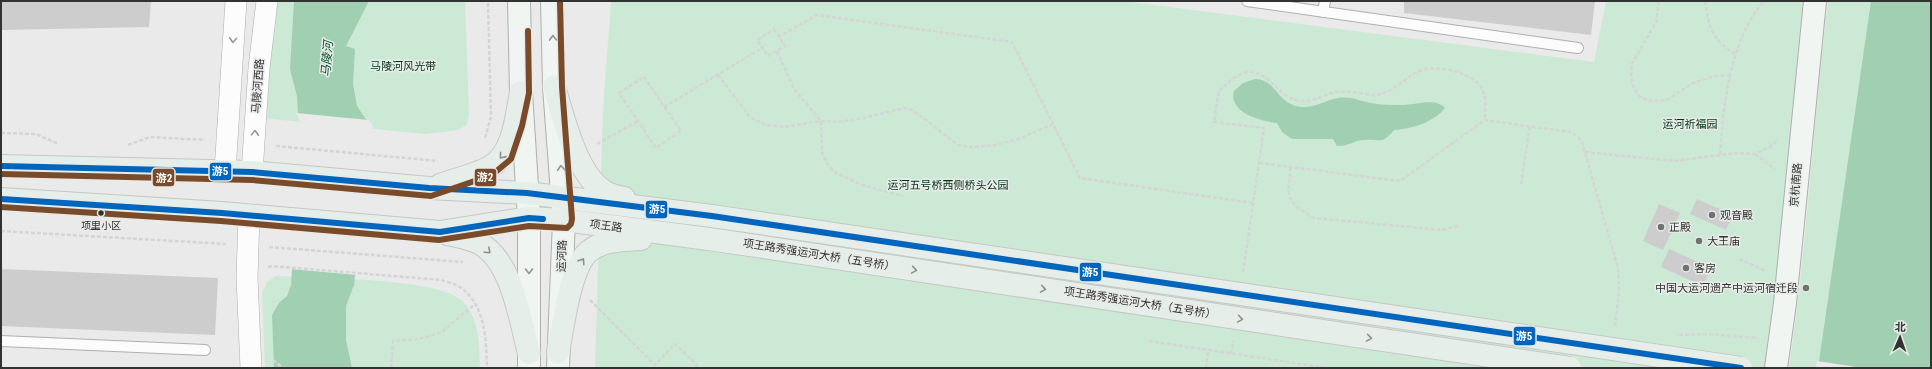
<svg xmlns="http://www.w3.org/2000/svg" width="1932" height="369" font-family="'Roboto Condensed','Noto Sans SC',sans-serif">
  <rect width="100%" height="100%" fill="#e9eae9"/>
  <!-- green -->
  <g fill="#cce9d6">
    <polygon points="273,1 465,1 469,114 467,125 458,130 425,134 262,118"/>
    <polygon points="611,1 1123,1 1594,62 1606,1 1806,1 1774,368 595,368 603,110"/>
    <path d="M1828,1H1871L1818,368H1789C1807,246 1813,123 1828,1Z"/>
    <path d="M276,276C313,278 438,278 461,300C480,317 479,344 480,368H265L262,293L267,282Z"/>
  </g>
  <!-- water -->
  <g fill="#a1cfb2">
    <polygon points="294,1 369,1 346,46 355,49 353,84 357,106 371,127 354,285 346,306 346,340 352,368 274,368 272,315 279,303 287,296 291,285 302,121 298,113 297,96 290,69"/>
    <polygon points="1871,1 1931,1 1931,368 1818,368"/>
    <path d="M1255,79C1278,79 1277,108 1306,107C1318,106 1327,100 1338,98C1350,96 1360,101 1371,103C1381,105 1392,105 1402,105C1415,105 1436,97 1445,108C1434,122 1412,129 1394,130C1381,146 1380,138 1363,140C1353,141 1350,146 1337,146L1333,139H1292L1282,132L1277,123C1261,121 1228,113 1234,91L1243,83Z"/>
  </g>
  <!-- pier -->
  <g fill="#e9eae9">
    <polygon points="296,113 369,120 373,126 357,275 290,269 300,121"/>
    <polygon points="1817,361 1863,368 1816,368"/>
  </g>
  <!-- building -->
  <g fill="#cccdcc">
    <polygon points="1,1 151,1 149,27 1,30"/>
    <polygon points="1404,1 1595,1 1591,35 1404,13"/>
    <polygon points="1697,199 1733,215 1726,230 1690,214"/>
    <polygon points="1659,204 1680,213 1663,250 1643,241"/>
    <polygon points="1669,249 1711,268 1703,286 1661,267"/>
    <polygon points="1,269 218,278 215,335 1,326"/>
  </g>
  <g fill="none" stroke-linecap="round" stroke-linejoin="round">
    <defs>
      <g id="lane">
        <polyline points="1247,1 1578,48"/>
        <polyline points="1323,12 1325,1"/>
        <polyline points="1,341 205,350"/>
      </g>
      <g id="street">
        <polyline points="225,171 236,1"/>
        <polyline points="252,172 259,68 267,1"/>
        <polyline points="249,215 247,278 251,368"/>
      </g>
      <g id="secondary">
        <polyline points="519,1 521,92 529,218 529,368"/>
        <polyline points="552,1 554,87 564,220 558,368"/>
        <polyline points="1776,368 1785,303 1815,1"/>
      </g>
      <g id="primary">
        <path d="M554,87C564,118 577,180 609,194C614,196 620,197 624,198"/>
        <polyline points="1,166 252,172 429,188 527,193 712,216"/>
        <path d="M440,185C453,180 478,174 490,167C514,153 516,118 521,92"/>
        <polyline points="1,199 222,213 440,232 529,218 564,220 709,239"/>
        <path d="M447,234C457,236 468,238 477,242C512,258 520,320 529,353"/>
        <path d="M558,352C563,327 570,268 588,252C602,240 623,240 641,239"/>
      </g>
    </defs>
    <!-- lane casing -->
    <use href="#lane" stroke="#aeafae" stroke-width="12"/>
    <!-- street casing -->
    <use href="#street" stroke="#aeafae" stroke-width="22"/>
    <!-- secondary casing -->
    <use href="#secondary" stroke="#aeafae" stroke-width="24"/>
    <!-- primary casing -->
    <use href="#primary" stroke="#c6c7c6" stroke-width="24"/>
    <!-- path -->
    <g stroke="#d5d5d5" stroke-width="2.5" stroke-dasharray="4 2" stroke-linecap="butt">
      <polyline points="1659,1 1656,22 1632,64 1631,75 1633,86 1639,96 1650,101 1667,100 1693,83 1715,76 1731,75"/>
      <path d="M1705,1C1709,30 1712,38 1736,55"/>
      <polygon points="774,29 785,46 768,56 757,40"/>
      <polyline points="778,37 817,15 1012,42 1080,178 1253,203"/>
      <polyline points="777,51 794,89 821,121 822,152 826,162 834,172 862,185 903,196"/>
      <polyline points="718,75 750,117 766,125 785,127 821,121 837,122 859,119 904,108 912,110 922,117 958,145 971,147 995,145 1018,139 1053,124"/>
      <polygon points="644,77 681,131 656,148 619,93"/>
      <polyline points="664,107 762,48"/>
      <polyline points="1,133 36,134 59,144"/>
      <polyline points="485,138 491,117 488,1"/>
      <polyline points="597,144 638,121"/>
      <polyline points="128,145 150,137 205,140"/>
      <polyline points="276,146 438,161"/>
      <polyline points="1585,152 1675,161 1735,153 1754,154 1770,147 1778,139"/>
      <path d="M1720,154C1724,103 1729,42 1764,1"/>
      <polyline points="1755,154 1775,169"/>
      <polyline points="1259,163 1400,181 1485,120 1570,132 1578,137 1582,142 1618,268 1619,290 1615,327"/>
      <path d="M1291,167C1286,199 1286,201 1314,218L1431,229L1442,230L1458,226"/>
      <polyline points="1521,184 1530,126"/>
      <polyline points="1,231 226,244"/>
      <polyline points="269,247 463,262"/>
      <polyline points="1739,259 1766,271"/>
      <path d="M268,267L272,266L441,280C448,282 459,285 464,290C486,309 486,341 487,368"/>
      <path d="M1243,272L1264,128L1214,122L1219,91C1226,85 1233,77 1241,74C1269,63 1278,103 1304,101C1315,101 1325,94 1336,92C1344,91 1352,92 1360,93C1365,93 1370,96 1375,95C1391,94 1404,79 1417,72C1433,63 1472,72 1481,87C1487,97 1485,109 1485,120"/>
      <polyline points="590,300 655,365 675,344 697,365 695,368"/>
      <polyline points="1679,335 1708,334 1758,338"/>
      <polyline points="1149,341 1327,368"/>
      <polyline points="1231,354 1233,341"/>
      <polyline points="273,360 283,368"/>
      <polyline points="391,368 393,341 419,339 442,332 475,304"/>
      <polyline points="1206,368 1208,351"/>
    </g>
    <!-- lane -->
    <use href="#lane" stroke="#fcfcfc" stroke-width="10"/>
    <!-- street -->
    <use href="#street" stroke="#fcfcfc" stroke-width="21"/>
    <!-- secondary -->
    <use href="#secondary" stroke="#f1f5f2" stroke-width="22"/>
    <!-- primary -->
    <use href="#primary" stroke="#e6eee9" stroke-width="22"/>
    <defs>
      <g id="primary-bridge">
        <polyline points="712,216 1741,368"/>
        <polyline points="709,239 1570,368"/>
      </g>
    </defs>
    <!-- primary-bridge casing -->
    <use href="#primary-bridge" stroke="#c6c7c6" stroke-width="24" stroke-linecap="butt"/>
    <!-- primary-bridge -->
    <use href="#primary-bridge" stroke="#e6eee9" stroke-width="22"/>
    <defs>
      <g id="bus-1">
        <polyline points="1,166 252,172 429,188 527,193 712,216 1741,368"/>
        <polyline points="1,199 222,213 440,232 529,218 543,219"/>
      </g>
      <g id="bus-2">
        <polyline points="1,174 252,180 431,196 492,175 511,159 522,126 529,93 528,31"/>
        <polyline points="1,207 221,221 439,240 529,226 567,228 571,224 572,219 562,87 560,1"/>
      </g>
    </defs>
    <!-- bus-1 casing -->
    <use href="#bus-1" stroke="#e8ebe8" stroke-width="9"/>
    <!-- bus-2 casing -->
    <use href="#bus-2" stroke="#e8ebe8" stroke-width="9"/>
    <!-- bus-1 -->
    <use href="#bus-1" stroke="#0065bd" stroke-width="6"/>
    <!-- bus-2 -->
    <use href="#bus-2" stroke="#7a4b2a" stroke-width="6"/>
  </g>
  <!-- one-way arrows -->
  <defs><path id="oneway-chevron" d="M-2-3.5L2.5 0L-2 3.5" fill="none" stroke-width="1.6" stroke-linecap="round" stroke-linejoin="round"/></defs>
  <g stroke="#919492">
    <use href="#oneway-chevron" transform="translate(553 38) rotate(-91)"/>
    <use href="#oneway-chevron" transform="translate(561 168) rotate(-95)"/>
    <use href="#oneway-chevron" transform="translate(529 271) rotate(90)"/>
  </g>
  <g stroke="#969797">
    <use href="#oneway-chevron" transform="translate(233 40) rotate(94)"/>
    <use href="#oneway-chevron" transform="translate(255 133) rotate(-87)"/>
  </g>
  <g stroke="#8c908e">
    <use href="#oneway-chevron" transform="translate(502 156) rotate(129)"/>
    <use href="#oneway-chevron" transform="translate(488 251) rotate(43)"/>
    <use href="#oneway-chevron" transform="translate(582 261) rotate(-57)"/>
    <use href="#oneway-chevron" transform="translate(914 270) rotate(9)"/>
    <use href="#oneway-chevron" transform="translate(1043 289) rotate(9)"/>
    <use href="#oneway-chevron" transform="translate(1240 319) rotate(9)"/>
    <use href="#oneway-chevron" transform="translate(1369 338) rotate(9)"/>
  </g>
  <!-- markers -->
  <circle fill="#313232" stroke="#e8ebe8" stroke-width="1.5" cx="101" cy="213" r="3.5"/>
  <g fill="#717272" stroke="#e8ebe8" stroke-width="1.5">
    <circle cx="1712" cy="215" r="4"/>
    <circle cx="1661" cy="227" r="4"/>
    <circle cx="1699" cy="241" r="4"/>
    <circle cx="1686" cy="268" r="4"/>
    <circle cx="1806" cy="288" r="4"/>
  </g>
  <g text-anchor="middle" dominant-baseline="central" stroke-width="3" stroke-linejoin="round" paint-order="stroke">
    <!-- bus labels -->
    <g font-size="10" fill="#313232" stroke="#e8ebe8">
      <text x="101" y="225">项里小区</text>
    </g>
    <!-- park labels -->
    <g font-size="11" fill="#00341a" stroke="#e8ebe8">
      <text x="403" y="66">马陵河风光带</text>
      <text x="1690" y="124">运河祈福园</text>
      <text x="948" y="185">运河五号桥西侧桥头公园</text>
    </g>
    <!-- street labels -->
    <g font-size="11" fill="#313232" stroke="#e8ebe8">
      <text transform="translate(258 86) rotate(-86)">马陵河西路</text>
      <text transform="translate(1796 185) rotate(-85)">京杭南路</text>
      <text transform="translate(606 226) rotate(7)">项王路</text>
      <text transform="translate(819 255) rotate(9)">项王路秀强运河大桥（五号桥）</text>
      <text transform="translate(562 256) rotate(-88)">运河路</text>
      <text transform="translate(1140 303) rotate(9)">项王路秀强运河大桥（五号桥）</text>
    </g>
    <!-- poi labels -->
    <g font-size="11" fill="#313232" stroke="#e8ebe8" text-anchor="start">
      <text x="1720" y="215">观音殿</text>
      <text x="1669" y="227">正殿</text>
      <text x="1707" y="241">大王庙</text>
      <text x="1694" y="268">客房</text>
      <text x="1798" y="288" text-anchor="end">中国大运河遗产中运河宿迁段</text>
    </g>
    <!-- water labels -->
    <g font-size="12" font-style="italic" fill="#00532e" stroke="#e8ebe8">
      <text transform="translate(327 59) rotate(-85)">马陵河</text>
    </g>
  </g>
  <g stroke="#e8ebe8" stroke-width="1.5">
    <rect x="209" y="162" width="23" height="19" rx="4" fill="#0065bd"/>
    <rect x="474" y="168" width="23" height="19" rx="4" fill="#7a4b2a"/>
    <rect x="152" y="168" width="23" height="19" rx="4" fill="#7a4b2a"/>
    <rect x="645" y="200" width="23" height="19" rx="4" fill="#0065bd"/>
    <rect x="1079" y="262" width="23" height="20" rx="4" fill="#0065bd"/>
    <rect x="1513" y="326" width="23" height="20" rx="4" fill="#0065bd"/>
  </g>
  <g font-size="11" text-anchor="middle" font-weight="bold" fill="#fff">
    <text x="220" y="175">游5</text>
    <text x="485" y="181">游2</text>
    <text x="164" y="182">游2</text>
    <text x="657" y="213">游5</text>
    <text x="1090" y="276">游5</text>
    <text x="1524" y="340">游5</text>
  </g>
  <!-- border -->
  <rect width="1932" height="369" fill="none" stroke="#313232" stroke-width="4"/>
  <!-- north arrow -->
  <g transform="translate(1900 337) rotate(2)" stroke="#e8ebe8" stroke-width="3" paint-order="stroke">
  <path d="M0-3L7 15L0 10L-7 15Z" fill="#313232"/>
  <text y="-6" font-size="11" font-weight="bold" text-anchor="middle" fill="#313232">北</text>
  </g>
</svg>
